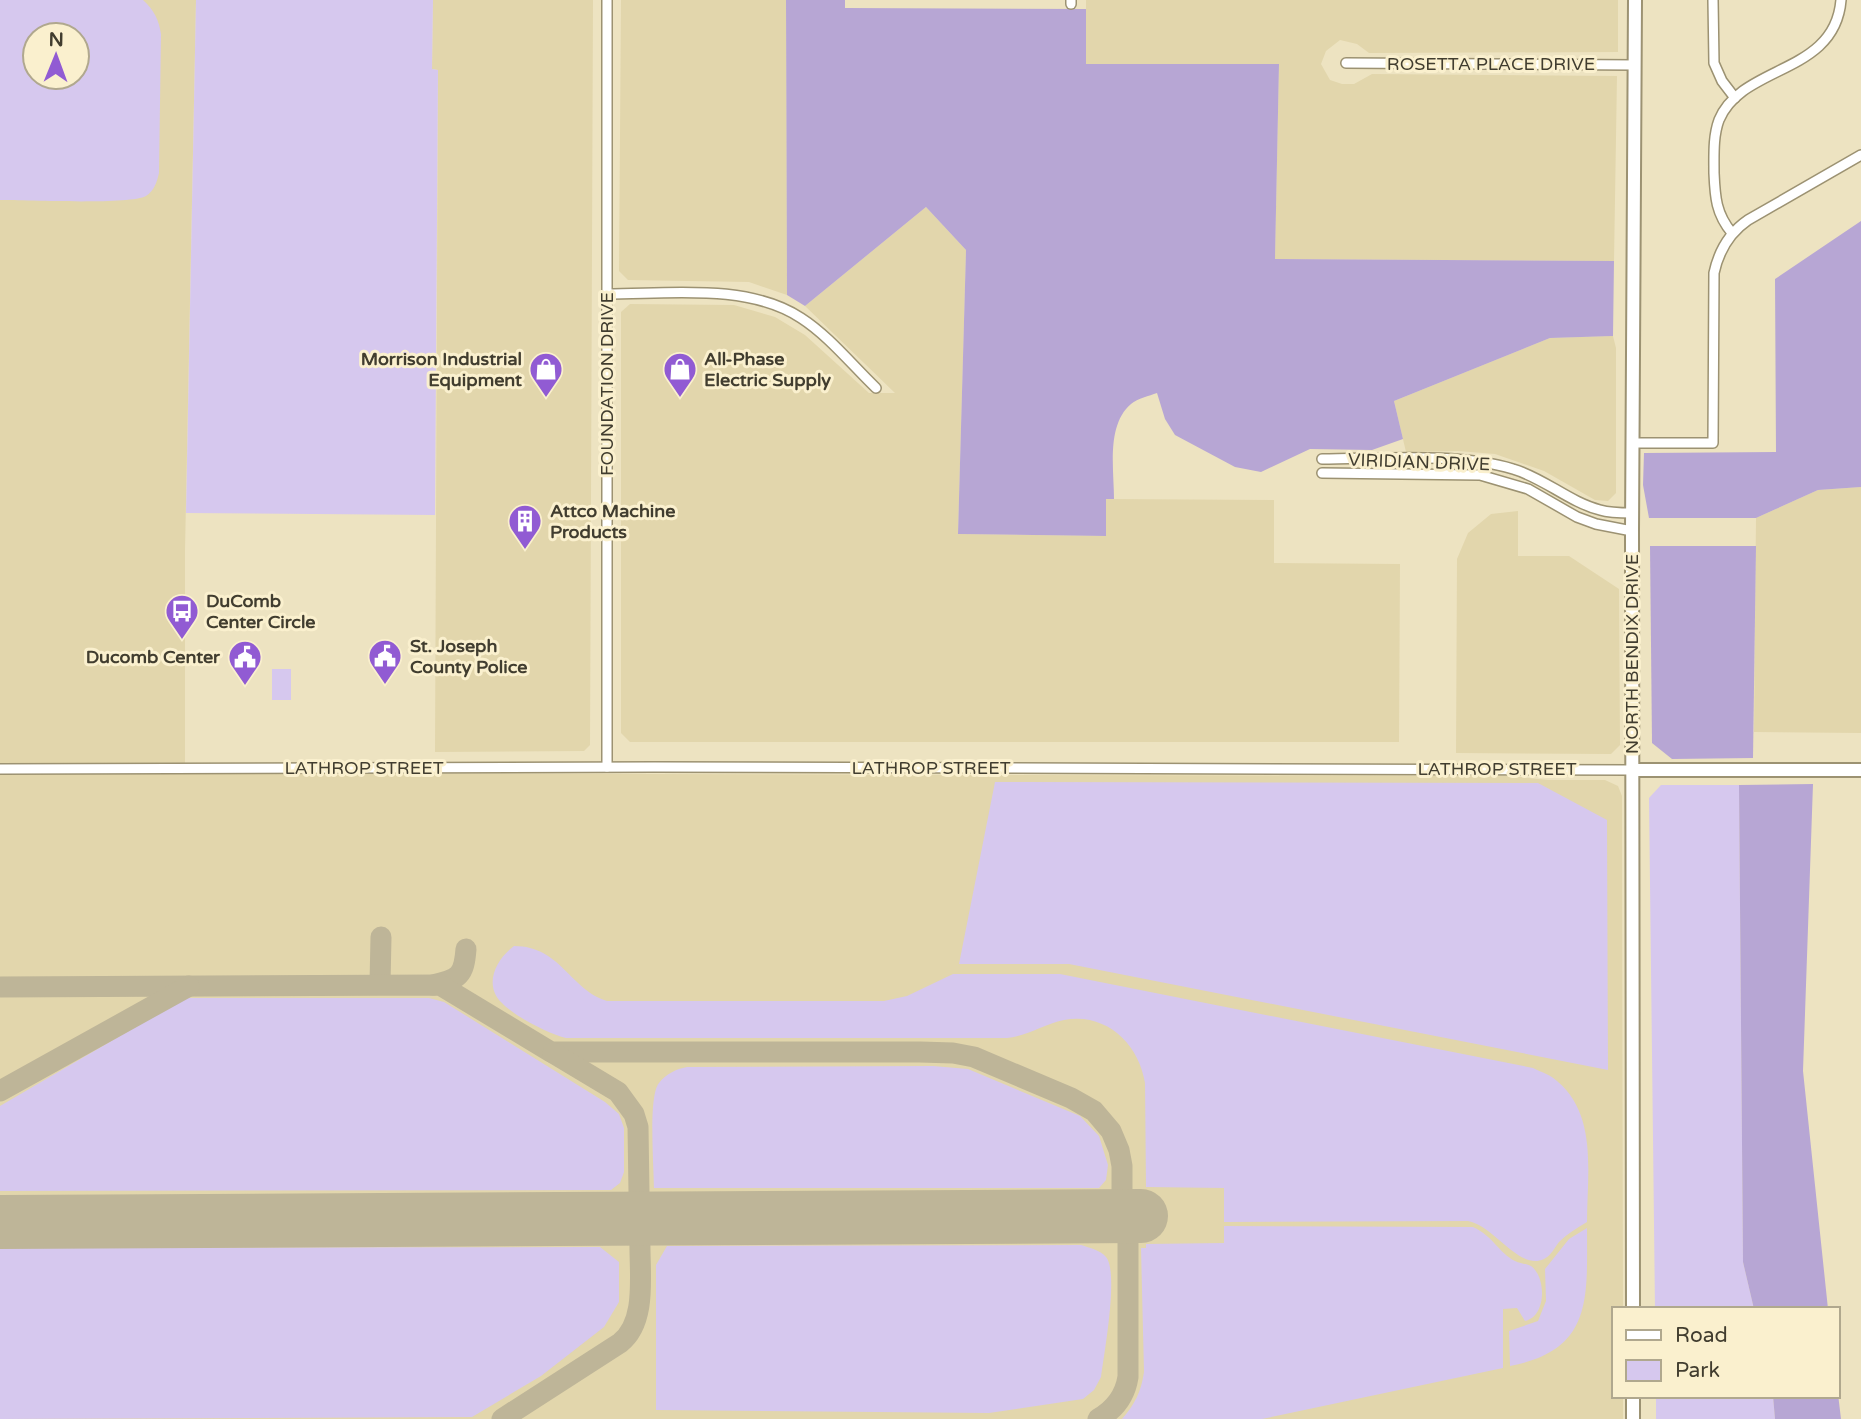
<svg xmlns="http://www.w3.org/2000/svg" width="1861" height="1419" font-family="'Varela Round',sans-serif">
  <rect width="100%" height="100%" fill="#ede3c1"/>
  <!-- built -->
  <g fill="#e2d6ac" fill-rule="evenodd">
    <path d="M0,0H196L185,551V773L1511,776L1548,780H1605L1618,786L1622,796L1623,1309H1614V1396H1623V1419H0ZM35,35H77V77H35Z"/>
    <polygon points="433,0 593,0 590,745 584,751 435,752 438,70 432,69"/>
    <polygon points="621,0 786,0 787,295 749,282 628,280 619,271"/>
    <polygon points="1086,0 1618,0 1618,52 1369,53 1357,44 1340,40 1326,51 1321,64 1330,80 1342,84 1354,84 1372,74 1617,76 1614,261 1275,259 1279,64 1086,64"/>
    <polygon points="926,207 966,250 958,534 1106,536 1106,499 1274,500 1274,563 1400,564 1399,742 630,742 621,733 621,312 630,304 734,305 775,317 805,335 869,393 895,393 805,306"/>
    <polygon points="1613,336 1616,348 1616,493 1608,501 1595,500 1544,471 1495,454 1458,451 1406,452 1394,401 1550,338"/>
    <polygon points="1861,487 1861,733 1754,732 1756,518 1818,490"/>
    <polygon points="1518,511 1518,556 1569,556 1619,589 1620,745 1611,754 1456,753 1457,559 1468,533 1491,514"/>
  </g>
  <!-- green -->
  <g fill="#d6c8ee" fill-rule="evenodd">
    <path d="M0,0H143C154,10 159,20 161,34L159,173C157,182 154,191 146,196C130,205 25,200 0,200ZM35,35H77V77H35Z"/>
    <polygon points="196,0 433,0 432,69 438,70 435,515 186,513"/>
    <rect x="272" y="669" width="19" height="31"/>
    <polygon points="995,782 1538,783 1607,820 1608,1070 1069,964 959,964"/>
    <polygon points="1661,785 1739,785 1743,1262 1754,1309 1655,1309 1649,798"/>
    <path d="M514,946C561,946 570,990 607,1001H884L907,996L953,974H1060L1533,1068C1541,1072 1551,1075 1557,1081C1598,1115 1587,1175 1587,1222C1577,1228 1567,1234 1559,1242C1555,1247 1551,1256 1544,1259C1519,1271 1495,1226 1468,1221L1224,1222V1188L1146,1187L1145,1083C1139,1044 1106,1012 1064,1020C1044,1024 1028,1036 1007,1038H566C549,1034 514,1016 502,1003C483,985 496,959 514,946Z"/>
    <polygon points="185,998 429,998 444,1002 605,1102 619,1114 624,1128 624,1172 620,1183 611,1190 0,1191 0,1106"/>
    <path d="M933,1066L968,1069L1080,1116L1099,1136L1108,1165L1106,1180L1099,1188H654C654,1168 648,1096 659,1083C666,1074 676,1069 687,1067Z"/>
    <path d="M1224,1226L1473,1227C1493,1236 1499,1253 1515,1261C1523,1265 1530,1263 1535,1270C1546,1283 1545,1317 1525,1321L1517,1308L1503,1309V1368L1262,1419H1122C1135,1404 1141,1392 1144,1372L1141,1248H1146V1244L1224,1243Z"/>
    <path d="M1587,1228C1587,1299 1593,1350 1510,1366L1509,1331L1538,1321L1546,1301L1545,1269L1569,1239Z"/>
    <path d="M1081,1245C1090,1248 1100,1250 1106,1257C1119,1272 1104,1354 1101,1377L1094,1390L1083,1399L989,1413L656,1410V1265L667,1246Z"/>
    <polygon points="600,1247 619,1262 619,1302 604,1327 541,1376 472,1417 0,1419 0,1248"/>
    <polygon points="1656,1396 1773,1396 1775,1419 1656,1419"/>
  </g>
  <!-- forest -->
  <g fill="#b7a6d4">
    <path d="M786,0H845V8L1086,9V64H1279L1275,259L1614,261L1613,336L1550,338L1394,401L1403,439L1372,450L1310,449L1261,472L1235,467L1175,435L1165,419L1157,393C1149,396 1138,398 1131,404C1106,425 1114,470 1114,499H1106V536L958,534L966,250L926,207L805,306L787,295Z"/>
    <polygon points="1861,221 1861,487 1818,490 1756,518 1649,518 1643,485 1644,453 1776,452 1775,279"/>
    <polygon points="1650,546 1756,546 1753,758 1672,759 1652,743"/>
    <polygon points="1813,784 1803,1071 1828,1309 1754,1309 1743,1262 1739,785"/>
    <polygon points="1838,1394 1841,1419 1775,1419 1773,1396 1838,1396"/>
  </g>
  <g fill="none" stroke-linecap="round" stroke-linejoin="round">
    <!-- taxiway -->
    <g stroke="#beb598" stroke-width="21">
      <polyline points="380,984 381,937"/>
      <path d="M433,985C459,979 464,976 466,949"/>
      <polyline points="0,987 440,985 551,1052 920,1052 953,1053 974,1057 1071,1098 1094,1111 1111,1131 1119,1150 1122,1166 1122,1216"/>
      <polyline points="553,1053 618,1092 634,1114 638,1127 639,1193 636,1204 629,1210 607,1220"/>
      <polyline points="0,1091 189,986"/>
      <path d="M502,1419L620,1343C648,1321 639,1272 640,1239L630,1228L607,1220"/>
      <path d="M1098,1419C1114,1410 1125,1396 1128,1377V1216"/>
    </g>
    <!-- runway -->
    <polyline stroke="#beb598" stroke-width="54" points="0,1222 1141,1216"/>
    <defs>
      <g id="street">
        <polyline points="1713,0 1714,63 1722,81 1735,98"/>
        <polyline points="1071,4 1071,0"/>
        <polyline points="1346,63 1635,65"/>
        <path d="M1732,233C1716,214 1715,197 1714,173C1714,155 1713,136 1719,120C1742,64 1835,75 1841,0"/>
        <path d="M607,294C669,294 748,283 801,318C829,336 852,365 876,388"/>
        <path d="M1632,443H1713L1714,273C1719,250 1729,233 1748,220L1861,155"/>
        <path d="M1322,459C1379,459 1459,452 1513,469C1544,478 1569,502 1600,510C1610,513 1621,513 1632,513"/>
        <polyline points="1322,473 1480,475 1528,489 1577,517 1596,524 1632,531"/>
        <polyline points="607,767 607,0"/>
        <polyline points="0,769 654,767 1633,770"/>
      </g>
      <g id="secondary">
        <polyline points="1633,770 1861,770"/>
        <polyline points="1633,1309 1632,531 1635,0"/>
        <polyline points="1633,1419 1633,1396"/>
      </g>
    </defs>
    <!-- street casing -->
    <use href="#street" stroke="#9c9272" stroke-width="12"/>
    <!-- secondary casing -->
    <use href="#secondary" stroke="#9c9272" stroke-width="16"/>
    <!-- street -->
    <use href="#street" stroke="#fff" stroke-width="9"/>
    <!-- secondary -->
    <use href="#secondary" stroke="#fff" stroke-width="12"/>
  </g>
  <!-- icons -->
  <defs>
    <symbol id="shop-pin" viewBox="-11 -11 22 30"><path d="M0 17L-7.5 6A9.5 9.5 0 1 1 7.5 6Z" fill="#915bd3" stroke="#faf0ce"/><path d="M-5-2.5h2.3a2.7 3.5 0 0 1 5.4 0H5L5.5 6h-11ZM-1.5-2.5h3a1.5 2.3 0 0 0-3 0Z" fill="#fff"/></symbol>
    <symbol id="building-pin" viewBox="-11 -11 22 30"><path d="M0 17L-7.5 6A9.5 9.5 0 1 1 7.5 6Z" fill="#915bd3" stroke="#faf0ce"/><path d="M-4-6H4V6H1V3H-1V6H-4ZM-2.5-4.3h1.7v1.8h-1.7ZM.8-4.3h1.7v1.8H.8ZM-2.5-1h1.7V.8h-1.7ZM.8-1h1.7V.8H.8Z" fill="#fff"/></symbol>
    <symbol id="bus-pin" viewBox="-11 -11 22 30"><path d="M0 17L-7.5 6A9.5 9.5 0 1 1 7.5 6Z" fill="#915bd3" stroke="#faf0ce"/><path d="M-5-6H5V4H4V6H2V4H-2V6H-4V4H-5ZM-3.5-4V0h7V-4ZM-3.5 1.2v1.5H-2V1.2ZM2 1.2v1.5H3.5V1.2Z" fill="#fff"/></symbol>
    <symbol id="civic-pin" viewBox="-11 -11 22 30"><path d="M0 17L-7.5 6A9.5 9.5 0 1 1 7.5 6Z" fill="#915bd3" stroke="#faf0ce"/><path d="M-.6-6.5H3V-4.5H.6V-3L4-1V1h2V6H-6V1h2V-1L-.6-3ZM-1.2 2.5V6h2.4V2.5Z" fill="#fff"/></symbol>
  </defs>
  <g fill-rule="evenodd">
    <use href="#shop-pin" x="527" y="350" width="38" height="52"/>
    <use href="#shop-pin" x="661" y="350" width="38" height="52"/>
    <use href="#building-pin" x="506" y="502" width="38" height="52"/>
    <use href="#bus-pin" x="163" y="592" width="38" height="52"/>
    <use href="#civic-pin" x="366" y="637" width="38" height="52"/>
    <use href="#civic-pin" x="226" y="638" width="38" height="52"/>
  </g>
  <g text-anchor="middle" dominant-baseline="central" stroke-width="6" stroke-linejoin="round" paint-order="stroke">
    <!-- street labels -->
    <g font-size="18" fill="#413d2f" stroke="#faf0ce">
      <text x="1491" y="64">ROSETTA PLACE DRIVE</text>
      <text transform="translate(607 384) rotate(-90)">FOUNDATION DRIVE</text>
      <text transform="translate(1419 462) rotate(2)">VIRIDIAN DRIVE</text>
      <text transform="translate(1632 654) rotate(-90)">NORTH BENDIX DRIVE</text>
      <text x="364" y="768">LATHROP STREET</text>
      <text x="931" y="768">LATHROP STREET</text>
      <text x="1497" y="769">LATHROP STREET</text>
    </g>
    <!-- poi labels -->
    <g font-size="18" font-weight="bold" fill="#413d2f" stroke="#faf0ce" text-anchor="start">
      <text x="522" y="359" text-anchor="end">Morrison Industrial<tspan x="522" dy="21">Equipment</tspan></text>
      <text x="704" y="359">All-Phase<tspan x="704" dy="21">Electric Supply</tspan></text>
      <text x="550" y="511">Attco Machine<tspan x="550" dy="21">Products</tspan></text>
      <text x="206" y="601">DuComb<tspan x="206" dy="21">Center Circle</tspan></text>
      <text x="410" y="646">St. Joseph<tspan x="410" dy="21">County Police</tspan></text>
      <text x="220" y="657" text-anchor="end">Ducomb Center</text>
    </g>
  </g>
  <!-- legend -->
  <rect x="1612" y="1307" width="228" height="91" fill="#faf0ce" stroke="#b0a88e" stroke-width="2"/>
  <rect x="1626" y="1330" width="35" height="10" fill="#ffffff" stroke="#b0a88e" stroke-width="2"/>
  <text x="1675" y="1342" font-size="21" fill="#413d2f">Road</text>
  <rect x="1626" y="1360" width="35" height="21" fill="#d6c8ee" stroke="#b0a88e" stroke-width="2"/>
  <text x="1675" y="1377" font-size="21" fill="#413d2f">Park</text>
  <!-- north arrow -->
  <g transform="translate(56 56) rotate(1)"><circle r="33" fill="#faf0ce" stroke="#b0a88e" stroke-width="2"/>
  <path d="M0-5L12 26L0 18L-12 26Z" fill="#915bd3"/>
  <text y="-10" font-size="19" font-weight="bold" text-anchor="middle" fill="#413d2f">N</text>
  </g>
</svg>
